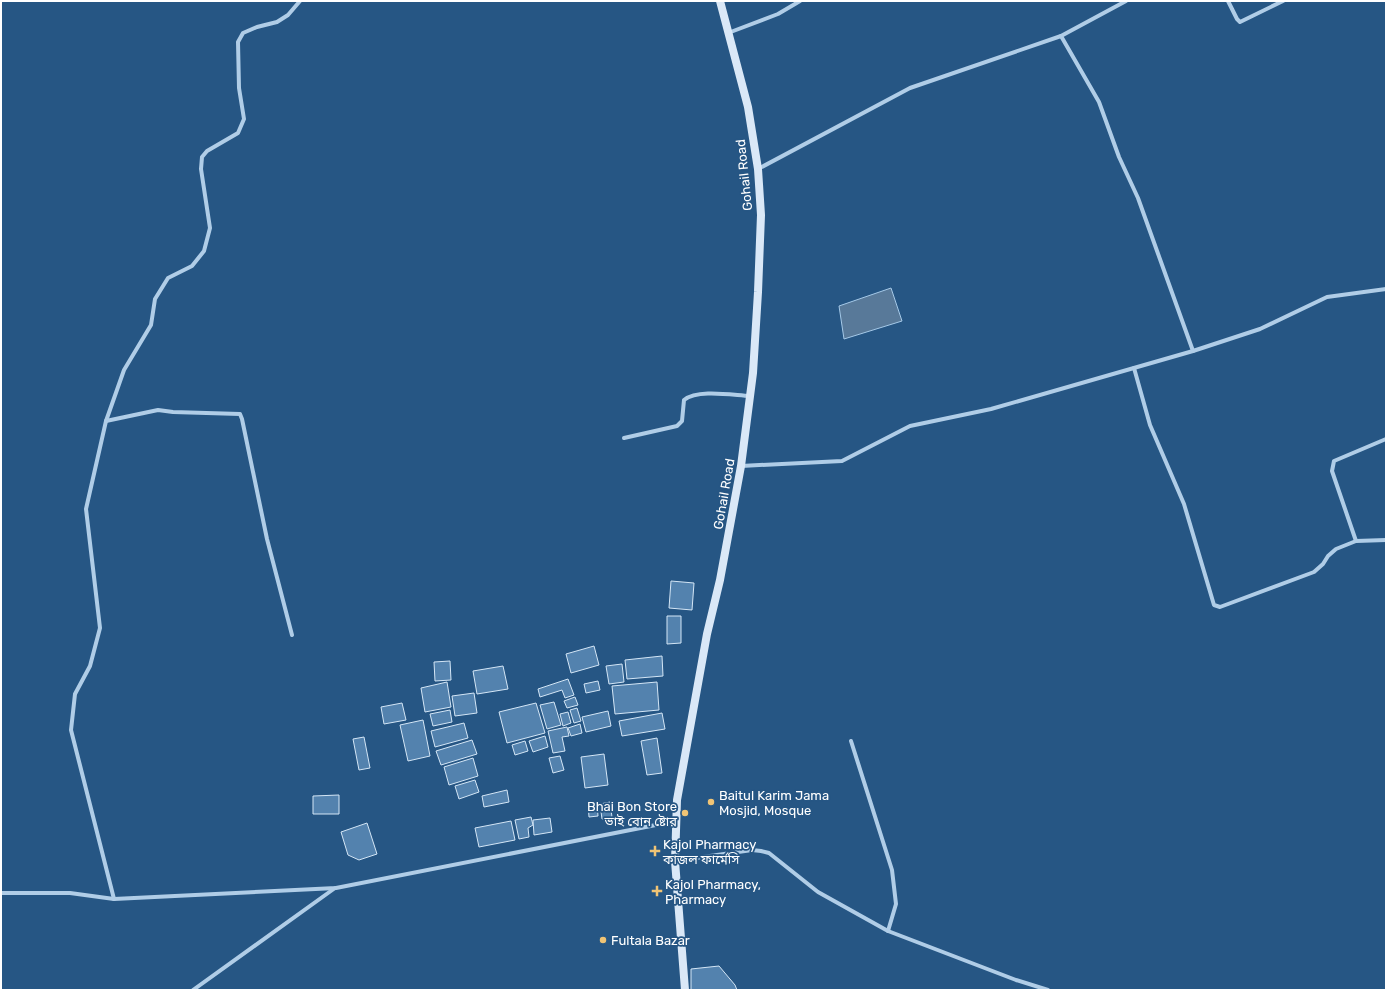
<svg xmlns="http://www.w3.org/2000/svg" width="1387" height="991" font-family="Rubik,'Noto Sans Bengali',sans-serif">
  <rect width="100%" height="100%" fill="#265684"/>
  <!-- water -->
  <polygon fill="#587999" stroke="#a5c9e8" points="891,288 902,321 844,339 839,306"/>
  <!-- building -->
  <g fill="#5382ae" stroke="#d4e6f6">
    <polygon points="671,581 694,583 692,610 669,608"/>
    <polygon points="667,616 681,616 681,643 667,644"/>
    <polygon points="594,646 599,665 571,673 566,654"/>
    <polygon points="662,656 663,676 627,679 625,660"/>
    <polygon points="450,661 451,680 435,681 434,662"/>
    <polygon points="622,664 624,682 609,684 606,666"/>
    <polygon points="503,666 508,689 477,694 473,671"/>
    <polygon points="568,679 574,695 565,698 562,690 540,697 538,689"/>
    <polygon points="598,681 600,690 586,693 584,684"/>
    <polygon points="447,682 451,707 425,712 421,688"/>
    <polygon points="657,682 659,710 615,714 612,686"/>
    <polygon points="474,693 477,713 455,716 452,696"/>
    <polygon points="575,697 578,705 567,708 564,701"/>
    <polygon points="554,702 561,725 547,729 540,705"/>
    <polygon points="402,703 406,720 384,724 381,707"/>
    <polygon points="536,703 545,733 507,743 499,712"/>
    <polygon points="577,708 581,721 574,723 570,710"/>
    <polygon points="450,710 452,722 433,726 430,714"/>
    <polygon points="608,711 611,726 586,732 582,717"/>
    <polygon points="568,712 571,723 563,726 560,714"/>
    <polygon points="662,713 665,729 622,736 619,721"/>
    <polygon points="423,720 430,756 408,761 400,725"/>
    <polygon points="464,723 468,738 435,747 431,731"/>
    <polygon points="580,724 582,733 571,736 568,728"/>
    <polygon points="567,727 569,736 562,737 565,751 553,753 548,731"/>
    <polygon points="545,736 548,747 533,752 529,741"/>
    <polygon points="364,737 370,768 359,770 353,739"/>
    <polygon points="657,738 662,773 647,775 641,741"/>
    <polygon points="472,740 477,754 441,765 436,751"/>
    <polygon points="525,741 528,751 515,755 512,745"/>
    <polygon points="604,754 608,785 585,788 581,757"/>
    <polygon points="560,756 564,770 553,773 549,758"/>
    <polygon points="473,758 478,776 449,785 444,767"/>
    <polygon points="475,780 479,792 459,799 455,786"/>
    <polygon points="507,790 509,802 484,807 482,796"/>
    <polygon points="339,795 339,814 313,814 313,796"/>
    <polygon points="610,802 612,817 602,819 600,804"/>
    <polygon points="597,803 598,816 589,817 588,804"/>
    <polygon points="531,817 533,825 528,828 529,837 519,839 515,820"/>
    <polygon points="550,818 552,832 534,835 533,820"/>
    <polygon points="511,821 515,840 479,847 475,828"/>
    <polygon points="367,823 377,854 359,860 348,855 341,832"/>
    <polygon points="719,966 735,985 737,990 691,990 691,969"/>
  </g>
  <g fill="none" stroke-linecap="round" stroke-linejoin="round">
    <!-- street -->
    <g stroke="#b0cde7" stroke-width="4">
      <polyline points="1228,1 1237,19 1240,22 1283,1"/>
      <polyline points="728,33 778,14 800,1"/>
      <polyline points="1061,36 1099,102 1119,157 1138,198 1193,351"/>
      <polyline points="758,169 910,88 1061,36 1126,1"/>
      <polyline points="1134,368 1150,425 1184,504 1214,605 1220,607 1314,572 1323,564 1328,556 1336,549 1356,541 1386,540"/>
      <polyline points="106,421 158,410 173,412 240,414 242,419 267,539 292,635"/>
      <path d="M624,438L677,426L682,421L684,400C698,389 731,395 750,396"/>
      <polyline points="741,466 842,461 910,426 991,409 1193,351 1260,329 1327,297 1386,289"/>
      <polyline points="1356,541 1332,471 1334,461 1386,439"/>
      <polyline points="851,741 892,870 896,904 888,931"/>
      <polyline points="675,861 752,850 761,851 769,853 818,892 888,931 1016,980 1048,990"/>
      <polyline points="1,893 70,893 114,899 336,888 676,821"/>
      <polyline points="114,899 71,730 75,694 90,666 100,628 86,509 106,421 124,370 151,325 155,299 168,278 192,266 204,251 210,228 201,169 202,157 207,151 238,133 244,119 239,88 238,42 243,33 257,27 277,22 288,15 300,1"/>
      <polyline points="193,990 335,888"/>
    </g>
    <!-- secondary -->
    <polyline stroke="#dae8f7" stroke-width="8" points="685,990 675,861 677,800 707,634 720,580 741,466 753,373 758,292 761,215 758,169 748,107 720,1"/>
  </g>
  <!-- markers -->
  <g fill="#f0c475" stroke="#265684" stroke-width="1.5">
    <circle cx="711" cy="802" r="4"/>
    <circle cx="685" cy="813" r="4"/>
    <path d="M653 845h4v4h4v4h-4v4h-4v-4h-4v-4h4z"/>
    <path d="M655 885h4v4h4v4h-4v4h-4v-4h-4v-4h4z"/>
    <circle cx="603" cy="940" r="4"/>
  </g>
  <g text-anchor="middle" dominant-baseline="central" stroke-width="3.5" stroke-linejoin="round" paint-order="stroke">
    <!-- street labels -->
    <g font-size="13" fill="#fff" stroke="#265684">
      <text transform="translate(744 175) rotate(-96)">Gohail Road</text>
      <text transform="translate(724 494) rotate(-80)">Gohail Road</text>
    </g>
    <!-- poi labels -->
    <g font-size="13" fill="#fff" stroke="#265684" text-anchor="start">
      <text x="719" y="795">Baitul Karim Jama<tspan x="719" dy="15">Mosjid, Mosque</tspan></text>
      <text x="677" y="806" text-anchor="end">Bhai Bon Store<tspan x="677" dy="15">ভাই বোন ষ্টোর</tspan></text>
      <text x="663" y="844">Kajol Pharmacy<tspan x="663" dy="15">কাজল ফার্মেসি</tspan></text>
      <text x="665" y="884">Kajol Pharmacy,<tspan x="665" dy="15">Pharmacy</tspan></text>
      <text x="611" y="940">Fultala Bazar</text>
    </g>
  </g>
  <!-- border -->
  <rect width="1387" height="991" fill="none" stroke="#ffffff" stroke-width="4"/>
</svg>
